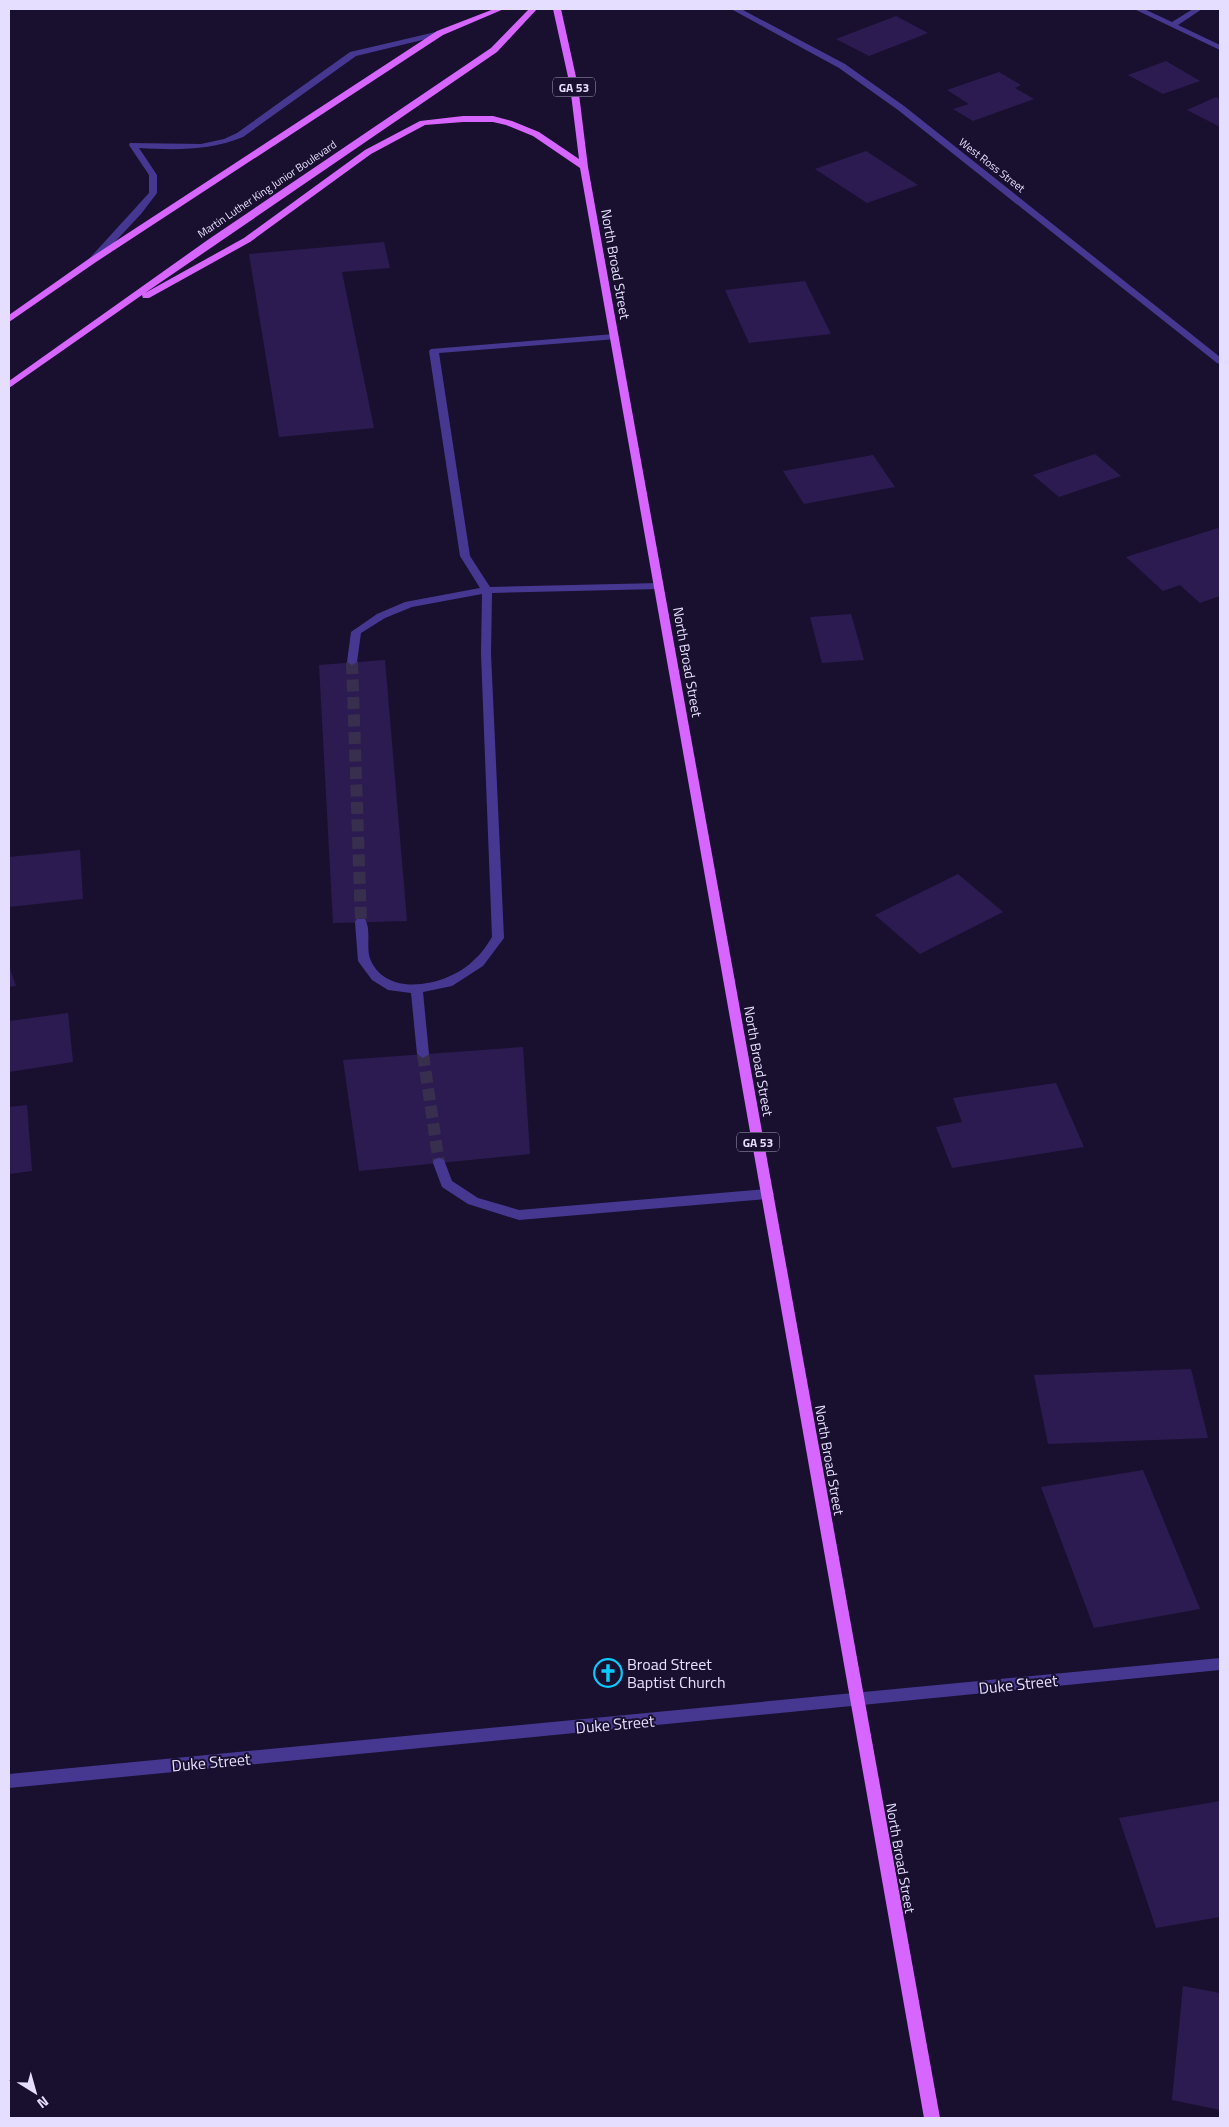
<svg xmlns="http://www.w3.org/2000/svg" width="1229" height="2127" font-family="'Titillium Web',sans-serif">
  <rect width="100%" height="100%" fill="#19102f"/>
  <!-- building -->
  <g fill="#2c1b51">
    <polygon points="896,16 928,33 869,56 836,39"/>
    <polygon points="1166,61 1200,81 1163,94 1128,75"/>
    <polygon points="999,72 1021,85 1015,88 1034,99 973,121 953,109 969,104 947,90"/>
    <polygon points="1216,97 1220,99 1220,127 1187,110"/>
    <polygon points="866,151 918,185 867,203 815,169"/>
    <polygon points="384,242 390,268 342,272 374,428 279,437 249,254"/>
    <polygon points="805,281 831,334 749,343 725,290"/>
    <polygon points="1095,454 1121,476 1059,497 1033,475"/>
    <polygon points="873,455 895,487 804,504 783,471"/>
    <polygon points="1218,528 1220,530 1220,596 1200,603 1180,585 1163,591 1126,557"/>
    <polygon points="851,614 864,660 822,663 810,617"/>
    <polygon points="385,660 407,921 333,923 319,665"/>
    <polygon points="80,850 83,899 9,907 9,857"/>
    <polygon points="958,874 1003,912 920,954 875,915"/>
    <polygon points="9,966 16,986 9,987"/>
    <polygon points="68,1013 73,1062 9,1072 9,1021"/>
    <polygon points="523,1047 530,1154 359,1171 343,1060"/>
    <polygon points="1056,1083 1084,1147 952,1168 936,1127 962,1122 953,1098"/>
    <polygon points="27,1105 32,1171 9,1174 9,1107"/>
    <polygon points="1191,1369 1208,1438 1048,1444 1034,1375"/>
    <polygon points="1143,1470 1200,1609 1094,1628 1041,1487"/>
    <polygon points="1220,1801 1220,1917 1156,1928 1119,1818"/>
    <polygon points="1183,1986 1220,1993 1220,2110 1172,2100"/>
  </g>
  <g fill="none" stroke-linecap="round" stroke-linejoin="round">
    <!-- minor-tunnel -->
    <g stroke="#382f4e" stroke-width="12" stroke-dasharray="12 5.5" stroke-linecap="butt">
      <polyline points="352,662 361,922"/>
      <polyline points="423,1054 439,1163"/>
    </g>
    <!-- minor -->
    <g fill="#463891" fill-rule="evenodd">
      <polygon points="731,9 741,9 845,64 904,106 1220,357 1220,364 1217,363 898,110 839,68"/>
      <polygon points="1134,9 1144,9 1172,22 1193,9 1202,9 1178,25 1220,45 1220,50"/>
      <path d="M440,31H443V35L356,56L243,137C209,151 175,150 139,148L157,175V193L141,214L96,262H90L88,260L149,193V175L129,145L130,143L201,144L224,139L237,133L350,52Z"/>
      <path d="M614,334L619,337L617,339L439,353L470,556L490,587L659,583L664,586L659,589L492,593L491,654L504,938L483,966L452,986L423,992L429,1054L423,1058L417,1054L411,993L388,990L372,980L358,961L355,922L357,919H365C372,931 365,949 371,961C389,1000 452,984 475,959C482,953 487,945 492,937L481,654L482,594L412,607L385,618L361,633L357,662L352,665L347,662L351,632L377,614L405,602L480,588L460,556L429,351L431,349Z"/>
      <polygon points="439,1158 444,1160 452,1181 478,1198 519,1210 767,1189 772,1191 774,1194 772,1197 767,1199 519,1220 468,1204 442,1187 433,1163 434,1160"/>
      <polygon points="1220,1658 1220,1670 9,1788 9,1774"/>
    </g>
    <!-- major -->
    <g fill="#d765ff" fill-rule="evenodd">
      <polygon points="494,9 504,9 443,35 96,262 9,322 9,315 90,258 437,31"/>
      <polygon points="529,9 537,9 497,52 145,293 244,238 365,150 420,121 463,116 493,116 512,121 539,132 579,159 570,86 553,9 561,9 578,86 588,167 940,2118 924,2118 580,168 533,136 506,125 493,122 463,122 425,125 371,154 250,242 149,298 143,298 142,295 9,388 9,381 209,239 491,48"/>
    </g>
  </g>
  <!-- icons -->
  <defs>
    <symbol id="church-ring" viewBox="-11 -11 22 22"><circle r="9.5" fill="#19102f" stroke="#0acaff" stroke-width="1.5"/><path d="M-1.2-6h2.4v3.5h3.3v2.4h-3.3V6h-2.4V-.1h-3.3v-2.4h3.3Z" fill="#0acaff"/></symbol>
  </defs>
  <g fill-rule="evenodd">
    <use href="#church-ring" x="592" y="1657" width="32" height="32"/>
  </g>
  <g text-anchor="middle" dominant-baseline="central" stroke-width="4" stroke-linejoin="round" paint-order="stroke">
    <!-- far-street labels -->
    <g font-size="11" fill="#e6deff" stroke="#19102f">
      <text transform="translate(992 165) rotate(38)">West Ross Street</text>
      <text transform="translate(267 189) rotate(-34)">Martin Luther King Junior Boulevard</text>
    </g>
    <!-- shield labels -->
    <g fill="#19102f" stroke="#a8a0c1" stroke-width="1">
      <rect x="553" y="77.5" width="42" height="19" rx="4"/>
      <rect x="737" y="1132.5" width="42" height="19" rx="4"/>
    </g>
    <g font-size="12" font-weight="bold" fill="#e6deff">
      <text x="574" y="87">GA 53</text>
      <text x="758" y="1142">GA 53</text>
    </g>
    <!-- street labels -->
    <g font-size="14" fill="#e6deff" stroke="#19102f">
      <text transform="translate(616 264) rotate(80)">North Broad Street</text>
      <text transform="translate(688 662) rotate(80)">North Broad Street</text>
      <text transform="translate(759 1061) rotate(80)">North Broad Street</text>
      <text transform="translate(830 1460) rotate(80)">North Broad Street</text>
      <text transform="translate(901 1858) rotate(80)">North Broad Street</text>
    </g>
    <!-- near-poi labels -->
    <g font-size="16" fill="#e6deff" stroke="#19102f" text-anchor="start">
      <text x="627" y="1664">Broad Street<tspan x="627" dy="18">Baptist Church</tspan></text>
    </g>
    <!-- near-street labels -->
    <g font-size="16" fill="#e6deff" stroke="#19102f">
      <text transform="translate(1018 1684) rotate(-6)">Duke Street</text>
      <text transform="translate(615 1724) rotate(-5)">Duke Street</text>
      <text transform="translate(211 1762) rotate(-5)">Duke Street</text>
    </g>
  </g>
  <!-- border -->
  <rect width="1229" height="2127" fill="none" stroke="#e6deff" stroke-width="20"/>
  <!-- north arrow -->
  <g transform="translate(35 2092) rotate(143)" stroke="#19102f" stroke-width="4" paint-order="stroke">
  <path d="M0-4L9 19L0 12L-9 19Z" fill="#e6deff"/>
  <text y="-8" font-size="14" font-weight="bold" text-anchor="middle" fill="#e6deff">N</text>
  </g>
</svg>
